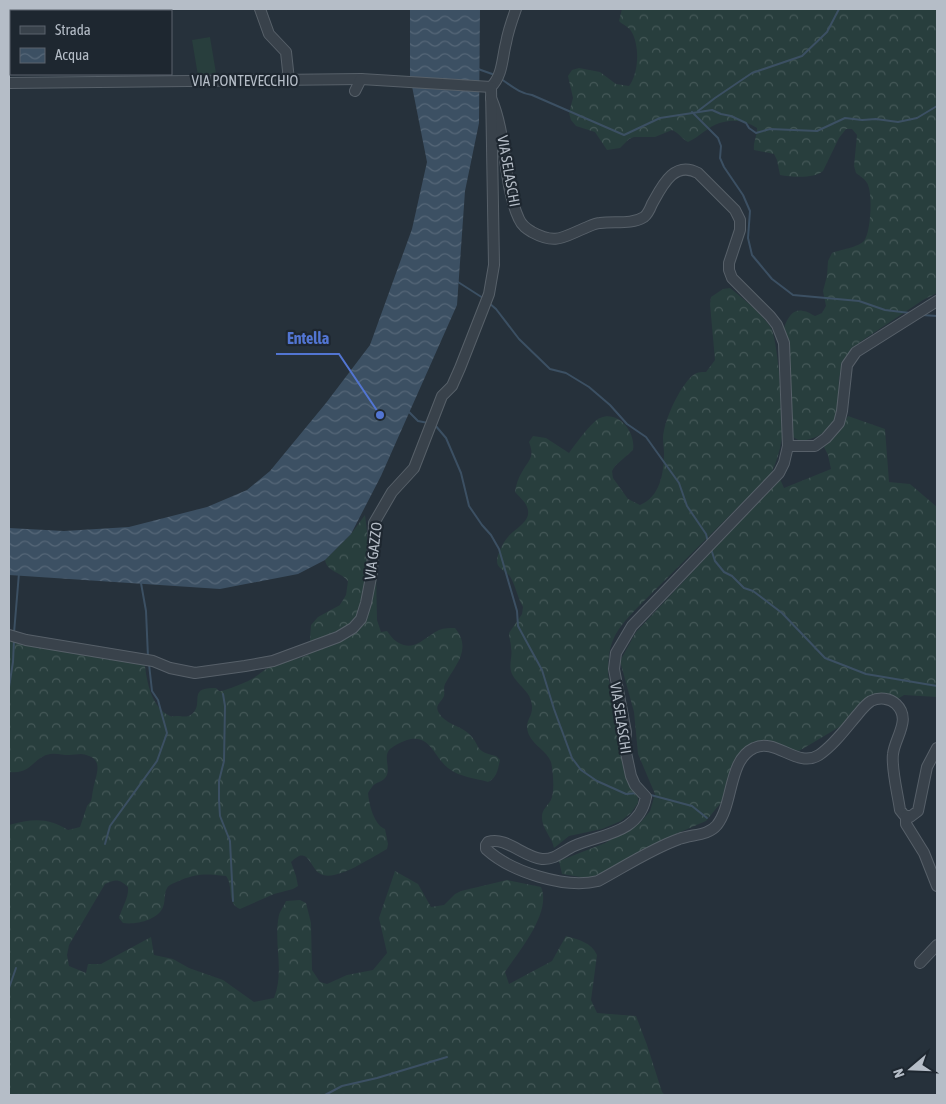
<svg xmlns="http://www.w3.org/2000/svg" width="946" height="1104" font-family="'Asap Condensed',sans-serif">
  <defs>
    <pattern id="forest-crowns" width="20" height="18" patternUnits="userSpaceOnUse" patternTransform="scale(1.25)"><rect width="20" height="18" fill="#283e3d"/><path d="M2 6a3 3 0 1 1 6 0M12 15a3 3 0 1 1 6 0" fill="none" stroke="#455858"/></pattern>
    <pattern id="water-waves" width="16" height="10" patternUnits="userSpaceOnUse" patternTransform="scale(1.25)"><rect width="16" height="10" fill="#3c5063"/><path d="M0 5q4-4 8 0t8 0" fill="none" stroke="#566778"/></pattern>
  </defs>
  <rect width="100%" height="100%" fill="#26313b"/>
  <!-- forest -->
  <g fill="url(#forest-crowns)">
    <path d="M622,9H937V293L923,300L860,342C850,352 841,365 839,379C838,387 840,395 839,403C838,418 828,433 813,438C804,441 799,442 792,436L783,331C786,322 791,308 803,311C807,311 811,314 815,316L822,313L826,306L823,291L827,276L828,261L832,253C839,250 859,247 864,241C871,232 873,192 867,183C865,179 860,176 856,173L854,166L857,135L852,129H846L839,138L823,171C814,179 792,177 780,175L777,160L774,154L754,150C753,142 757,137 757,128C740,117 721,119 705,131C699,135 695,139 688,142C682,139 679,133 672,130L655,137H634L629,139L620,148L607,150L595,132L576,126L571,120L569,113L573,98L568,76L572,70L579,68L600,72L616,84L629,86C639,73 640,45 631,31C629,27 623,25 619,21Z"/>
    <path d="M730,288C745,300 761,313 771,328C778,339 784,424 782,438C780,451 776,463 771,474L637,608C615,631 608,641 608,674L622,758L634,792L638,797V803L631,813L621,821L602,829L569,836L554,848C552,837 541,828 542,816C542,810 548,805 551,800C555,791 553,771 551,762C547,751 534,746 529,735C523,721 533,718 532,706C531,691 518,686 512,674C508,665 513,657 511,648C511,642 509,638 509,633L522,614L523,607C517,597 515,583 509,575C504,570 497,568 497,561C497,555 503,542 508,537C515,528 533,521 527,507C525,501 519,497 515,492C516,485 518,478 522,472C529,459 535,458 529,442L533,436L546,438L569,453C574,446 592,421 600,418C619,410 636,433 633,450L615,466L612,471L613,478L628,499L640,505C660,497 664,473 664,453C664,448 663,443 663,438C664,420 679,388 692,376C696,372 701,372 706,372L715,360L710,304L711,297L723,289Z"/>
    <polygon points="848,416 885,429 889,482 910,484 937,507 937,697 904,695 896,700 885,697 853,714 841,726 799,751 787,749 766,741 749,746 728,794 706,821 664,839 603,875 586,878 562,874 559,861 605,843 641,822 650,811 655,794 638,754 634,712 620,661 636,632 780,479 784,488 831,469 828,455 824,447 839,431"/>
    <path d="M365,515L369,548L376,573L377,620L381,632L387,631C390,635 394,641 399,643C415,652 426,636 439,630C444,628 450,628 455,628C473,650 454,666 445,684C443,688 445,692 444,696C441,703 434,705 439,713C444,723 460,726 468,733C482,745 472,751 496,756L500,760C498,769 497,778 488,782C475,778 459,777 448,768C434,757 430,733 407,740C401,742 395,745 390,749C383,756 390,766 387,775C384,781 380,781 375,784C372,786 370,790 368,793C369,804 374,825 385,829L388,844L387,849C372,857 339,880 323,875C309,871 310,843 291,862L296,876L298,886L293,889L274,894L240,909C226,903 234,887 226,876C207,874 198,873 181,880C177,882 173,883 170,885C163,889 166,900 163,907C158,920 136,925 123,923L119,918C122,907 129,898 128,887C119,879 116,879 105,884L69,945L67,955L69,966L86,973L88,964H101L151,937L154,955L173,959L189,968L223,980L254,1002L274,998C285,970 273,944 279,915C280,911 284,906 286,901L300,900L306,903L311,923L312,970L320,982L327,984L347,975L373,970L387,953L379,918L395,871L418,884L431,907L444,905L455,894L461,891L507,880L541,887C552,912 519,951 505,972L509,984L552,961L566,936C579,940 591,942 597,955L591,1000L597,1013L636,1016L647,1045L662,1092L665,1095H9V825C32,819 47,817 68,830L80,827L87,806L91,801C92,798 92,794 93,790C96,774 106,757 81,754C77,754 73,755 69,755C61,755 55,752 46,755C30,762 31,774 9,772V641L141,663L145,666C147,683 152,708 170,716C171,717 175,716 177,716C183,716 187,718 192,714C205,703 186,687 216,688L219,691C223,692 247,682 252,679C259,675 264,669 272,666C283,660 300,660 309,654L311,625L318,617L340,605L346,595L348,581C341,572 327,572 325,560L351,534Z"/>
  </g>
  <!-- garden -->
  <polygon fill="#283e3d" points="210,37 216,73 198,76 192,40"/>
  <!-- water -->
  <polygon fill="url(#water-waves)" points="410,9 480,9 479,123 465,191 457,305 381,476 351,534 325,560 298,574 220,589 9,575 9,528 64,531 129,527 207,507 247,490 270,471 326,403 370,345 412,229 427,162 410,76"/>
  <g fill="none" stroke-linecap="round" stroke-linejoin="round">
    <!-- stream -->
    <g stroke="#3c5063" stroke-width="2">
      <polyline points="478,69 495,75"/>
      <path d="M501,79C512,86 519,93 532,95L624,135L660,118L712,110L721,114L731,116L746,123L749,128L756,133L770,129L817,131L845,118L862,120L876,119L898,122L917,118L937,106"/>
      <polyline points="698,111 715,98 752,73 802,56 827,32 839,9"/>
      <polyline points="692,112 718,138 721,146 720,158 724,167 743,195 750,211 748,238 752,255 772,279 793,295 859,301 885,310 910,313"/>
      <polyline points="458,282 483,298"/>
      <polyline points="489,303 496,309 519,339 550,369 566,373 589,387 610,405 627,424 646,437 679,483 687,506 706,534 708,542"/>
      <polyline points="922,315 937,316"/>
      <polyline points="409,412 418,421 428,423"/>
      <polyline points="435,425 446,438 461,473 469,506 482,525 491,535 499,549 517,611 518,626 542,670 554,709 572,758 581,770 597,781 626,794 638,793"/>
      <polyline points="711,549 715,561 724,572 732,576 744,588 753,591 782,613 825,658 866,674 937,686"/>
      <polyline points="141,583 146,611 148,657"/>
      <polyline points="14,633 19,573"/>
      <polyline points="9,687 13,662 14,640"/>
      <polyline points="223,694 225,706 224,761 219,781 219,800 220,816 230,841 233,901"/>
      <polyline points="647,794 692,806 707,818"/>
      <polyline points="105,844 110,826 157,761 167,733 158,700 152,691 149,664"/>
      <polyline points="9,988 16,968"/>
      <polyline points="325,1095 342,1086 377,1078 447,1057"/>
    </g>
    <defs>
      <g id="minor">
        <polyline points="260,9 269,34 286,52 289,80"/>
        <polyline points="54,11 58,9"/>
        <polyline points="9,47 11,45"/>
        <polyline points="9,83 361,79"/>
        <path d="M491,87C503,75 502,58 506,43C508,31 512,20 516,9"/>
        <path d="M491,98C508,137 502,182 519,219C522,226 527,229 532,232C556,245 563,237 585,228C590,226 595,223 600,223C615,221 631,225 644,217C648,214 650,209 652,204C662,186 674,160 698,173L735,210L740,220V230L729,263V270L732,278L770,316L777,325L784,343L788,446L784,463L779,473L632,626L616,653L614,669L626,732L625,748L631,776L635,785L646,797C639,834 601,834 574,846C563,851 555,860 542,859C523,857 506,836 488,842L486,845V849C511,872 565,889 598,881C624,867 651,849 679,839C692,834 708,836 717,825C734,803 728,760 754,748C776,737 797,769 819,755C834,745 846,728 858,714C862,709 866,704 871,701C879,697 890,698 896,704C912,719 895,737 893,754C891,768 898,795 900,810L904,815L910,817L918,811L927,767L937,748"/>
        <polyline points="788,446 815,446 826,438 839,423 842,411 847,365 856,352 937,301"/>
        <polyline points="9,635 26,640 153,661 170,668 195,673 245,666 273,661 338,637 353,628 361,619 366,603 372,572 374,523 392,492 414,468 442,396 452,386 460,368 489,294 494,265 491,87 361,79 355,91"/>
        <polyline points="906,816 906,824 924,853 937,886"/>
        <polyline points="920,963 937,945"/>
      </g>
    </defs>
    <!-- minor casing -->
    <use href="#minor" stroke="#576069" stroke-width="12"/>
    <!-- minor -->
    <use href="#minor" stroke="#39424b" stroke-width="10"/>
  </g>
  <g text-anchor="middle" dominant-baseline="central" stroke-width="4.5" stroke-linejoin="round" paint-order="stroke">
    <!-- street labels -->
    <g font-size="15" fill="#b5bdc7" stroke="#1e2730">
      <text x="245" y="80">VIA PONTEVECCHIO</text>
      <text transform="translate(509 171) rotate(80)">VIA SELASCHI</text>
      <text transform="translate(373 551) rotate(-83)">VIA GAZZO</text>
      <text transform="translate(621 718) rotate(81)">VIA SELASCHI</text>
    </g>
  </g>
  <!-- callouts -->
  <path fill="none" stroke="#5275d2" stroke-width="2" d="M380 415L339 354H276"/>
  <circle fill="#5275d2" stroke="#1e2730" stroke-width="2" cx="380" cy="415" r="5"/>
  <g font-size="16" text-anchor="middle" font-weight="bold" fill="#5275d2" stroke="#1e2730" stroke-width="4.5" stroke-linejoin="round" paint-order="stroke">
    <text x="308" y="344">Entella</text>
  </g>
  <!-- border -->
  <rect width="946" height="1104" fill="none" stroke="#b5bdc7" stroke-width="20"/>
  <!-- legend -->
  <rect x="10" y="10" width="162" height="65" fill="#1e2730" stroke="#5a636c"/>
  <rect x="20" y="26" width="25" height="8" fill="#39424b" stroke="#5a636c"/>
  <text x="55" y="35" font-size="15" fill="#b5bdc7">Strada</text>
  <rect x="20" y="48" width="25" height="15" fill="url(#water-waves)" stroke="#5a636c"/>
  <text x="55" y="60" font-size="15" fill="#b5bdc7">Acqua</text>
  <!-- north arrow -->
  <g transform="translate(911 1069) rotate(251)" stroke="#1e2730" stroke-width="4" paint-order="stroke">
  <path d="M0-4L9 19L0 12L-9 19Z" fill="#b5bdc7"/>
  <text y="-8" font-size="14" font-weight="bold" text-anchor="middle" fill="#b5bdc7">N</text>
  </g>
</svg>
